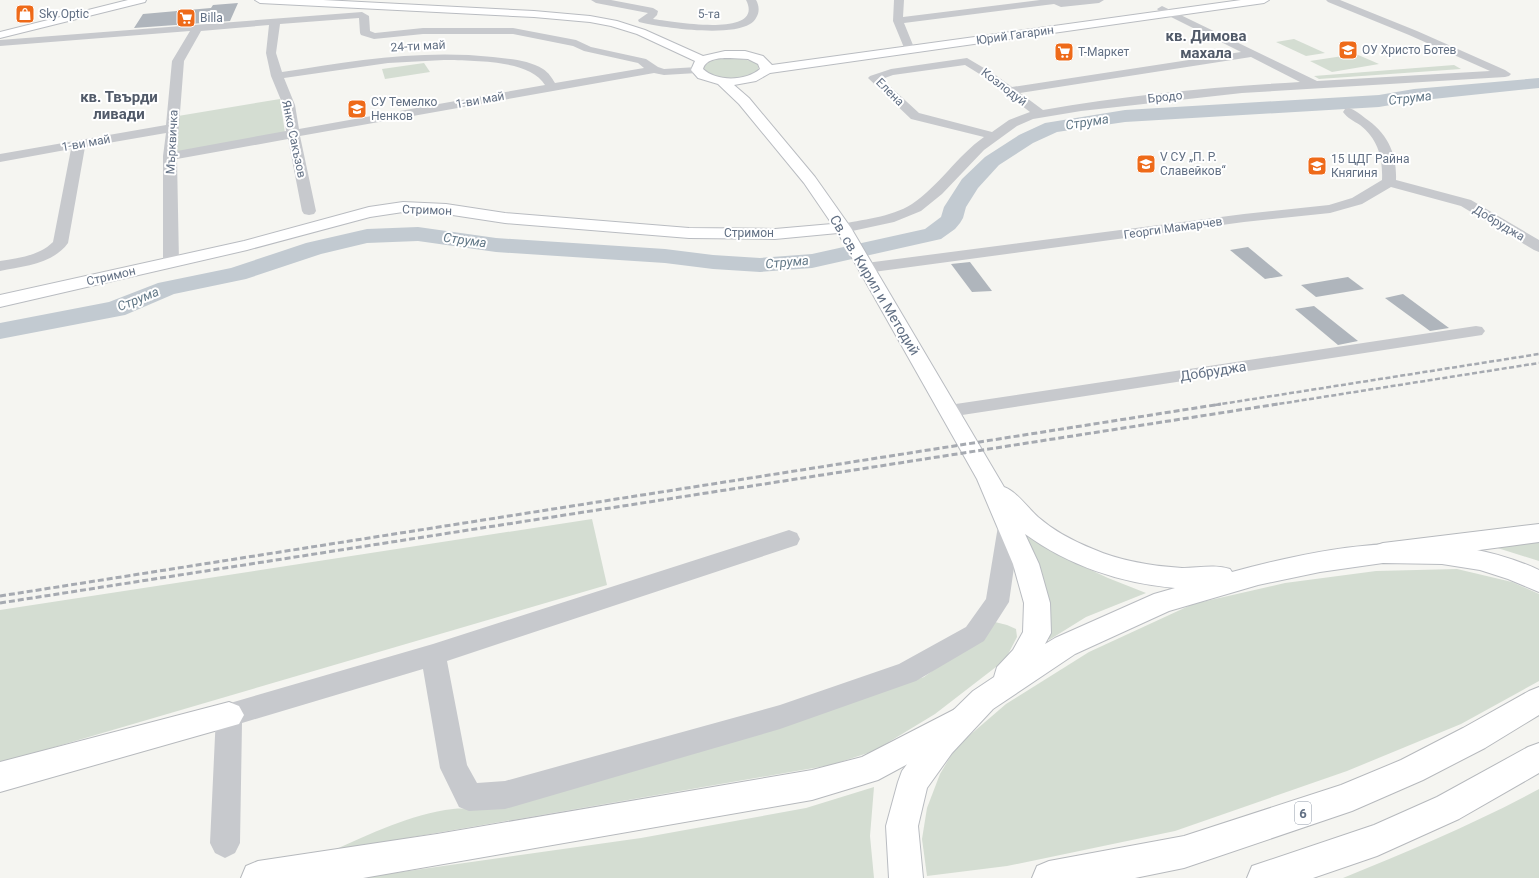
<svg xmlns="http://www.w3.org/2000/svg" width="1539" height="878" font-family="Roboto,sans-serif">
  <rect width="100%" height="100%" fill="#f5f5f1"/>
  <!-- green -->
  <g fill="#d4ddd2">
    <polygon points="1294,39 1325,53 1306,56 1276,42"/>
    <polygon points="1356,54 1379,64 1332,72 1310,61"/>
    <path d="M734,57L755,62L759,66L758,71C739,84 721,81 703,70C707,57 723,58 734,57Z"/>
    <polygon points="424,63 430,72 385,79 382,69"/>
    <polygon points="1454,65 1461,69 1319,79 1314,76"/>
    <polygon points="280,99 285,133 176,152 178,116"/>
    <polygon points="592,519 607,585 0,763 0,610"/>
    <polygon points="1033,535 1063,557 1108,578 1146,593 1086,617 1049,640 1050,607 1039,566 1024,538"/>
    <polygon points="1539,541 1539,561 1488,545"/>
    <polygon points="1457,569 1512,582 1539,594 1539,681 1461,724 1347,771 1175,831 1007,866 927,876 922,839 927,808 940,774 956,747 1006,704 1089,652 1193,604 1285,583 1376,571"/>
    <path d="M995,622L1007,625L1016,629L1017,637L1005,660L935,714L874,751L831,765L332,851C370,834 411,814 453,809C462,808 471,809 481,809L831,709L924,677L969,644Z"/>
    <polygon points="874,787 870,836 874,878 359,878 641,838 806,808"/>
    <path d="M1539,789V878H1343C1409,851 1476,823 1539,789Z"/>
  </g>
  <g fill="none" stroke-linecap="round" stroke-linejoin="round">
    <!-- river -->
    <polygon fill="#c2cad1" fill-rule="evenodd" points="1539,78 1539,88 1414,101 1379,107 1125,122 1057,132 1033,143 999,165 978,188 966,207 963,218 960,223 955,229 941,239 812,268 760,272 713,269 665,263 496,252 418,241 367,243 321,254 246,279 174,294 125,315 0,339 0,323 109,302 158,283 231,268 306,243 367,229 418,227 496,238 665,249 713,255 760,258 812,254 925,229 941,217 944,207 962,179 985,157 1019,135 1045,123 1125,110 1379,95 1414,89"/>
  </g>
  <!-- building -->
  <g fill="#afb5bc">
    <polygon points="238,3 230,21 134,28 143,14 211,8 213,5"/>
    <polygon points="1248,247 1283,276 1265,279 1230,250"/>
    <polygon points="970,262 992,291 972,292 951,264"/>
    <polygon points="1348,277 1364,289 1316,297 1301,285"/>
    <polygon points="1403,294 1449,328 1430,331 1385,298"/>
    <polygon points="1314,306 1358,341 1338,345 1295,309"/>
  </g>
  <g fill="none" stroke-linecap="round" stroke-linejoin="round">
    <defs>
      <g id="secondary">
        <polygon points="128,0 146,0 145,2 0,38 0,32"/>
        <path d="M255,0H323L534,11L590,16L617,21L645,30L703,56L725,51H745L763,56L772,65L1241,0H1269L1264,3L770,73L756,81L734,85L749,98L815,177L851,228L1004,487C1016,491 1028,508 1038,517C1054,531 1073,541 1093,549C1120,561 1152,566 1182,568C1198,568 1214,564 1230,569L1232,572C1331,545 1442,525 1539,570V592L1508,579L1480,570L1442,564L1383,563L1320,572L1258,585L1169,611L1075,654L993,709L952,753L927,788L918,826L923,878H889L886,826L898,782L902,771L930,733L973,691L994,677L997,667L1013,650L1023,632L1024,603L1013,564L977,479L838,233L775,239L689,238L505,223L446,214L403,212L370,217L247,250L0,307V295L244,241L369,207L403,202L446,204L505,213L689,228L775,229L832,224L804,183L739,104L718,84L698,78L691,70L695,61L637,34L611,26L590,22L534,17L260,3ZM730,58L748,59L758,64L760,69C746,81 717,82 703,69C706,58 721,58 730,58ZM1025,534C1069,566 1121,583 1175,588L1154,594L1055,638L1045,644L1051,633L1050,603L1039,564Z"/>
      </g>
      <g id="highway">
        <polygon points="1539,524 1539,542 1383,563 1374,560 1371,553 1374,546 1383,543"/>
        <polygon points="1539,687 1539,715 1485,748 1423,780 1352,811 1184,868 1135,878 1032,878 1037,866 1049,861 1184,836 1341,785 1401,760 1463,728 1529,691"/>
        <polygon points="229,702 239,706 244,715 239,724 0,792 0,762"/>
        <polygon points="963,705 973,709 978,719 973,729 878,780 812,800 363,878 241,878 246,866 258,861 437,834 812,770 862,757"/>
        <polygon points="1539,743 1539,773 1459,819 1377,856 1313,878 1247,878 1252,866 1374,825 1437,797 1528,747"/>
      </g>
    </defs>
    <!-- secondary casing -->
    <use href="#secondary" stroke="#b9bcc1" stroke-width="2"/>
    <!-- highway casing -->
    <use href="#highway" stroke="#b6b9bd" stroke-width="2"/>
    <!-- street -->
    <g fill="#c7c9cd" fill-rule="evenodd">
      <path d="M591,0H611L653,8L658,11L657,15L653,19C669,21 766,39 746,0H756C759,5 760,12 756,18C755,20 752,23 750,24C729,37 664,28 639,22L638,20L648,13L596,3Z"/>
      <polygon points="894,0 904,0 903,17 1040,0 1104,0 1099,3 1061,7 1054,4 904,23 915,50 910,53 905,50 893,21"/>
      <path d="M1326,0H1340L1417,31L1505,70L1511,74L1509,76L1505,77L1242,93L1081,111L1033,119L1017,126L984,150L942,194L921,211L894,222L843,233L838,231L835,228L838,225C862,219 890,218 912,204C939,186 957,156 984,137L911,119L868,78L870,76L891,69L967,58L994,74L1012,87L1241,52L1159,11L1157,9L1162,6L1317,81L1490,71L1409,35L1328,2ZM1251,57L1300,82C1214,87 1127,95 1043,110L1020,93ZM965,65L986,78L1030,112L1009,120L992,132L919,113L882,79L893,75Z"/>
      <path d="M362,12L369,16L370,31L375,33L423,28H513L576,40L591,47L646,59L658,67L664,69L697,67L701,68L703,70L701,72L697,73L664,75L654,73L300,136L316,211L314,214L309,215L304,214L302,211L288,139L177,159L179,262L177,265L171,267L165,265L163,262V156L166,133L85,147L68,243C53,264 24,266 0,271V261C18,258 39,256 53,242L71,149L0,162V154L166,125L172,61L190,31L0,46V40ZM359,18L360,33L361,35L374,39L423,34H513L573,46L584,51L638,63L644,68L555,83C552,78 549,73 543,69C529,60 510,59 493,57C422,49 352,61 282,72L276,53L280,24ZM269,25L266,53L271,76L283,105L286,131L177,151L184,61L201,31ZM444,60C471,61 530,59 545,85L299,129L295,105L284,78L388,63Z"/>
      <path d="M1349,108C1355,110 1360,114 1365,118C1387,133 1397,153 1396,180L1471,200L1539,240V252L1534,250L1461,206L1391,187L1362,204L1330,213L1244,222L866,273L860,271L858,268L860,265L866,263L1244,214L1329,205L1352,198L1382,180C1383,158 1378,139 1360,125C1354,121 1347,118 1343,112L1345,109Z"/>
      <polygon points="1476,326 1482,327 1485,331 1482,335 949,417 942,416 939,411 942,406 949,405"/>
      <polygon points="1009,518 1017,520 1020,526 1009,602 984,641 916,681 780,729 505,809 469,811 459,807 440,768 423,669 242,723 240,843 235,853 225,858 215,853 210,843 216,715 220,706 433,644 789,530 797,533 800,539 797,545 447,661 467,765 477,783 505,781 780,705 899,664 966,627 986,599 998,526 1001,520"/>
    </g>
    <!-- secondary -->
    <use href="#secondary" fill="#fff" fill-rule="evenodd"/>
    <!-- highway -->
    <use href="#highway" fill="#fff" fill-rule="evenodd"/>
    <!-- rail-far1 -->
    <g stroke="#a6aab1" stroke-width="2.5" stroke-dasharray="5 2.5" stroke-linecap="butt">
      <polyline points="1215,405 1539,354"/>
      <polyline points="1272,405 1539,363"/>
    </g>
    <!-- rail -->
    <g stroke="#a6aab1" stroke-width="3" stroke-dasharray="6 3" stroke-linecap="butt">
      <polyline points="0,596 1221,404"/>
      <polyline points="0,603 1278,404"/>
    </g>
  </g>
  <!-- icons -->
  <defs>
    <symbol id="shop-square" viewBox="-11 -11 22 22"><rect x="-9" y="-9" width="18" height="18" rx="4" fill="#ee6a19" stroke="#fff"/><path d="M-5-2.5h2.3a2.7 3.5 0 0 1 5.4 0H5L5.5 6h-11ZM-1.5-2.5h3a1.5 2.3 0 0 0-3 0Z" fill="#fff"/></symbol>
    <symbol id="supermarket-square" viewBox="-11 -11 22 22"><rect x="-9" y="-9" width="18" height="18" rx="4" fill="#ee6a19" stroke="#fff"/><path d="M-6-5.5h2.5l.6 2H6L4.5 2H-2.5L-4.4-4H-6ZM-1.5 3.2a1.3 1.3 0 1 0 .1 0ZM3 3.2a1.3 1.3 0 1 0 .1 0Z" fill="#fff"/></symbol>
    <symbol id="school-square" viewBox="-11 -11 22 22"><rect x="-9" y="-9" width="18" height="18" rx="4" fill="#ee6a19" stroke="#fff"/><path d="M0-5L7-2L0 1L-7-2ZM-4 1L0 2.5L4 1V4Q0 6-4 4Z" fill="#fff"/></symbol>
  </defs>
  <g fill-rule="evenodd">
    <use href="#shop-square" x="14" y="3" width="22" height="22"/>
    <use href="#supermarket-square" x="175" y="7" width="22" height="22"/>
    <use href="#school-square" x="1337" y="39" width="22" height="22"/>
    <use href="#supermarket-square" x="1053" y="41" width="22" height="22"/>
    <use href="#school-square" x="346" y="98" width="22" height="22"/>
    <use href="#school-square" x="1135" y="153" width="22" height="22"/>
    <use href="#school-square" x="1306" y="155" width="22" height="22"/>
  </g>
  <g text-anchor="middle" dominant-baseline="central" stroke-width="4" stroke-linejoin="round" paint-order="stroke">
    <!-- far-poi labels -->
    <g font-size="12" fill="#627084" stroke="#fff" text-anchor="start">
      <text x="39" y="14">Sky Optic</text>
      <text x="200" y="18">Billa</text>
      <text x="1362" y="50">ОУ Христо Ботев</text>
      <text x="1078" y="52">Т-Маркет</text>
      <text x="371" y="102">СУ Темелко<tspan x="371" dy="14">Ненков</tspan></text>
      <text x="1160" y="157">V СУ „П. Р.<tspan x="1160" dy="14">Славейков“</tspan></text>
      <text x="1331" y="159">15 ЦДГ Райна<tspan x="1331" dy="14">Княгиня</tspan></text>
    </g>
    <!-- far-street labels -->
    <g font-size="12" fill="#627084" stroke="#fff">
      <text transform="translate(709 14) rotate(1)">5-та</text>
      <text transform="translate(1015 35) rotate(-8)">Юрий Гагарин</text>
      <text transform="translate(418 46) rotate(-3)">24-ти май</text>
      <text transform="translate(1004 87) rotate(37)">Козлодуй</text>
      <text transform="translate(890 92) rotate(45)">Елена</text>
      <text transform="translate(1165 97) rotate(-6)">Бродо</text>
      <text transform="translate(480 100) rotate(-10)">1-ви май</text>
      <text transform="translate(294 139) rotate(78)">Янко Сакъзов</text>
      <text transform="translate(172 142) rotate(-87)">Мърквичка</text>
      <text transform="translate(86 143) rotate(-10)">1-ви май</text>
      <text transform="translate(427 210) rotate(2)">Стримон</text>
      <text transform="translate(1499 223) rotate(31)">Добруджа</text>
      <text transform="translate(1173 228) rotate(-8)">Георги Мамарчев</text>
      <text x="749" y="233">Стримон</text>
      <text transform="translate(111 276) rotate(-13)">Стримон</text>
    </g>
    <!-- far-water labels -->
    <g font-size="13" font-style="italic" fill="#637988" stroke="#fff">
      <text transform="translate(1410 98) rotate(-7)">Струма</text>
      <text transform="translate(1087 122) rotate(-9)">Струма</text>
      <text transform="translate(465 240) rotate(8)">Струма</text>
      <text transform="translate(787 262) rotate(-5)">Струма</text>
      <text transform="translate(138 299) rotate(-22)">Струма</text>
    </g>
    <!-- shield labels -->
    <rect fill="#fff" stroke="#919ba9" stroke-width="1" x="1295" y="802" width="16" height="22" rx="3"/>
    <g font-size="13" font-weight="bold" fill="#627084">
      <text x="1303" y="813">6</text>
    </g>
    <!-- street labels -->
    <g font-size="14" fill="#627084" stroke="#fff">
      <text transform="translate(875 285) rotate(59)">Св. св. Кирил и Методий</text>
      <text transform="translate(1213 371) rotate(-9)">Добруджа</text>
    </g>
    <!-- far-district labels -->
    <g font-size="15" font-weight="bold" fill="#515a69" stroke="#fff">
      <text x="1206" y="36">кв. Димова<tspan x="1206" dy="17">махала</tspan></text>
      <text x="119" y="97">кв. Твърди<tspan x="119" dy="17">ливади</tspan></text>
    </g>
  </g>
</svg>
